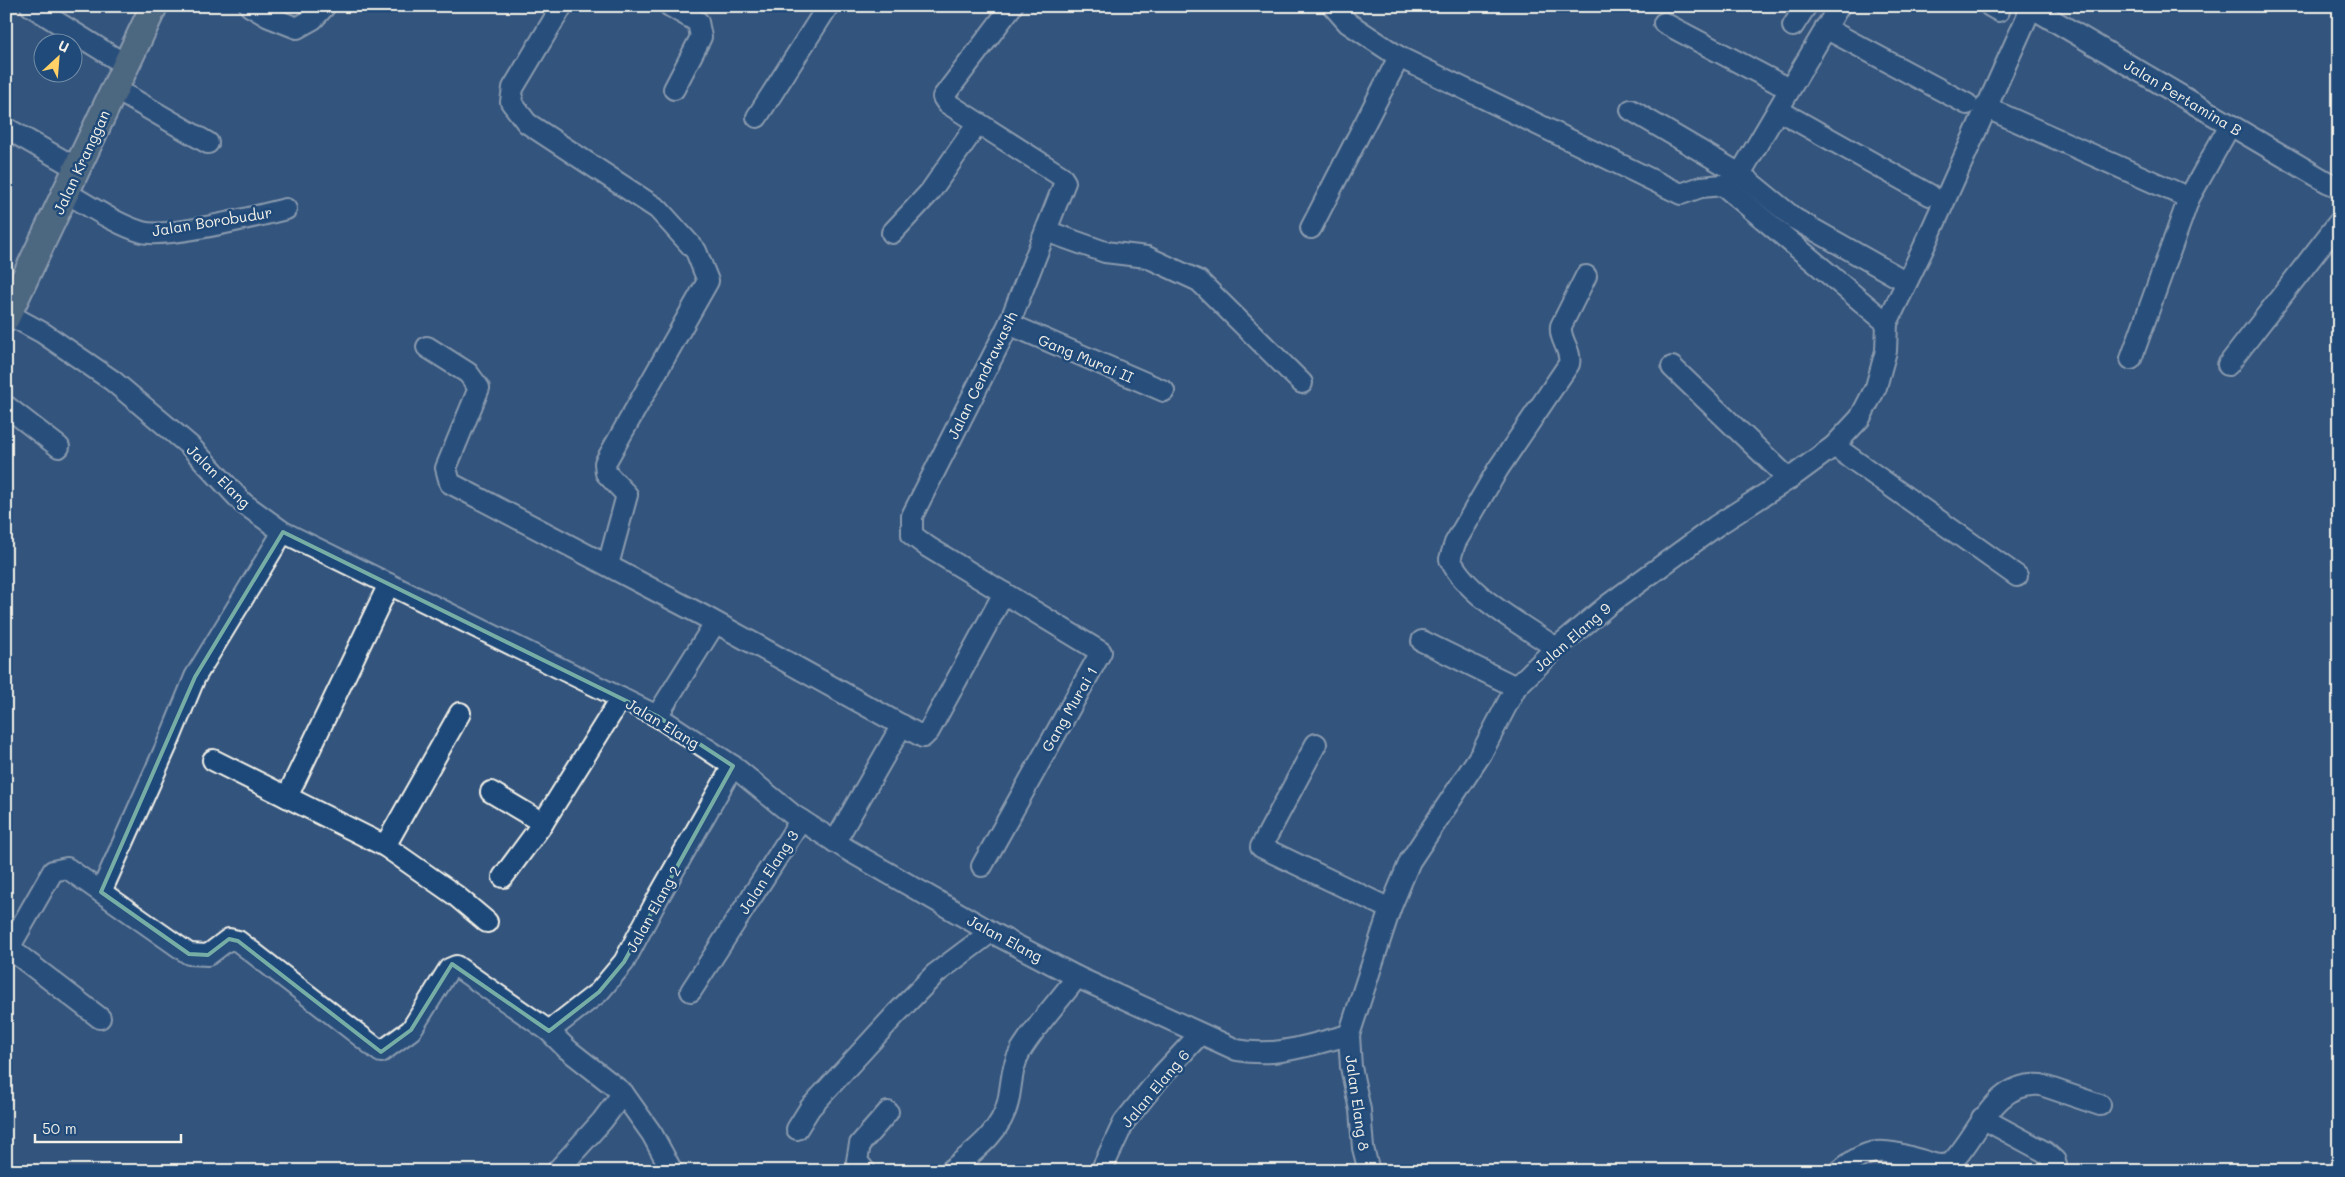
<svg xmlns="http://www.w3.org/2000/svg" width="2345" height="1177" font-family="Mali,sans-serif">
  <rect width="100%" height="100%" fill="#33547d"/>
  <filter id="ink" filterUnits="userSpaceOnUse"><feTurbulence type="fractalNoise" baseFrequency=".02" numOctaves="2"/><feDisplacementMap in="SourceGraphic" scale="10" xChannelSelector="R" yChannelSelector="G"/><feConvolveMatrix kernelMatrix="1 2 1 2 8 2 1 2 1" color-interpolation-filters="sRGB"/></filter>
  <g filter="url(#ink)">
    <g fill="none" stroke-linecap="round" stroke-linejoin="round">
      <defs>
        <g id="minor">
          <polyline points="31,6 126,65"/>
          <polyline points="250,6 269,17 297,28 313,19 325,6"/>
          <polyline points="562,6 513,88 511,102 527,123 658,209 696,251 708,281 605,463 606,473 627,495 608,565"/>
          <polyline points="670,6 698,22 701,37 674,89"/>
          <polyline points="1333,6 1348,23 1399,57 1681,194 1701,187 1723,185 1887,323"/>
          <polyline points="1990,6 1999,11"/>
          <polyline points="2029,6 2327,182 2339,187"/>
          <polyline points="1664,23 1789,89"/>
          <polyline points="1793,26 1806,6"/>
          <polyline points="1825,28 1967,104"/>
          <polyline points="115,89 208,143"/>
          <polyline points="1985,107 2189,198"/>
          <polyline points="1631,110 1740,174 1795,219 1896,276"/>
          <polyline points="1778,110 1930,195"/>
          <polyline points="757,117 828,6"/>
          <polyline points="6,128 78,169"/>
          <polyline points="1740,174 1839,6"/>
          <path d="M67,193C89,206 118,225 142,232C166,239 258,216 286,209"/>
          <polyline points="1311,228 1399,57"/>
          <polyline points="1046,231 1105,252 1147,257 1199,281 1302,383"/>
          <polyline points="892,233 930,192 978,123"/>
          <path d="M8,314L43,333L113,381L190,446L243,503L283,532L657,716L733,766L793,815L848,850L991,932L1077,977L1237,1050C1276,1058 1311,1044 1349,1035"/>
          <polyline points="1009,324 1164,391"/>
          <polyline points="427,347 468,373 479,388 446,468 450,483 702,615 923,737 929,731 1004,593"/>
          <polyline points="2131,359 2189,198 2230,125"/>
          <polyline points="2228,365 2339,222"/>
          <polyline points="1672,367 1789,479"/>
          <polyline points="6,406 59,447"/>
          <polyline points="1834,446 2017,576"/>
          <polyline points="389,584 287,797 385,846 455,895 487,922"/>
          <polyline points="1422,641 1516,687"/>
          <path d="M1556,648C1523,625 1467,596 1450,559L1455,543L1498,469L1569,364C1572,350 1559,340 1561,326L1586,276"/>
          <polyline points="657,716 715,623"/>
          <polyline points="1316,744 1261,847 1390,909"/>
          <polyline points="213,760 287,797"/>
          <polyline points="491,792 543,823"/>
          <polyline points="835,842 902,725"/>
          <polyline points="385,846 460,713"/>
          <polyline points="982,866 1101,652 928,547 912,535 912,516 1009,324 1065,182 1061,176 947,103 943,97 1012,6"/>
          <polyline points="503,877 543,823 621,698"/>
          <polyline points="101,892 170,738 195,677 283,532"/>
          <polyline points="6,946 9,948 53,871 67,868 189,954 208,955 229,939 238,941 381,1052 411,1030 449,969 456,966 549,1031 567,1049 623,1093 652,1134 672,1171"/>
          <polyline points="9,948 100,1018"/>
          <polyline points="691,991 801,820"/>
          <polyline points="549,1031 599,992 624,962 659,896 733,766"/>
          <polyline points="1982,1118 2045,1152 2055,1161 2058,1171"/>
          <polyline points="797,1129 810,1108 896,1014 935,974 991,932"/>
          <polyline points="557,1171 602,1121 623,1093"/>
          <polyline points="865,1171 857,1161 860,1144 888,1112"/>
          <path d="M950,1171C973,1152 1001,1133 1008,1102C1012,1084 1011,1067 1021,1050C1037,1024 1059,1001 1077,977"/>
          <polyline points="1101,1171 1124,1122 1162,1075 1200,1034"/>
          <polyline points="1369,1171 1363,1148 1360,1110 1351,1067 1349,1035 1390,909 1410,861 1481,754 1516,687 1556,648 1608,605 1716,526 1789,479 1834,446 1860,418 1876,387 1886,351 1887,323 1923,249 2031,8"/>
          <path d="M1840,1171C1872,1143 1887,1151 1924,1161C1934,1164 1941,1167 1951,1163C1979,1136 1992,1081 2041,1085L2100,1105"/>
        </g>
        <polyline id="major" points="6,318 154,6"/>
      </defs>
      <!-- minor casing -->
      <use href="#minor" stroke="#f4f1e8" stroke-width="24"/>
      <!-- major casing -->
      <use href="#major" stroke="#f4f1e8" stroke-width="30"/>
      <!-- minor -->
      <use href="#minor" stroke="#1f4a7a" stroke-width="20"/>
      <!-- major -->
      <use href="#major" stroke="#6c7e84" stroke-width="26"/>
    </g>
  </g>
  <!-- marked area -->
  <path d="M0 0H2345V1177H0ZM283,532L657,716L733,766L624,962L599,992L549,1031L452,964L411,1030L381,1052L238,941L229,939L208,955L189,954L101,892L195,677Z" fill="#33547d" fill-opacity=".55" fill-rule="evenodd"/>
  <path fill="none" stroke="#76ada5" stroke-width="4" stroke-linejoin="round" d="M283,532L657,716L733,766L624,962L599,992L549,1031L452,964L411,1030L381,1052L238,941L229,939L208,955L189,954L101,892L195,677Z"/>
  <g text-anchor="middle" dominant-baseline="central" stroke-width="5" stroke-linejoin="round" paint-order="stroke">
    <!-- street labels -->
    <g font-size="15" fill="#f4f1e8" stroke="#1f4a7a">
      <text transform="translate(2183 97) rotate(31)">Jalan Pertamina B</text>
      <text transform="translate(81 162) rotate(-65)">Jalan Kranggan</text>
      <text transform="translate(212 221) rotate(-9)">Jalan Borobudur</text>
      <text transform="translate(1086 358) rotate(23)">Gang Murai II</text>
      <text transform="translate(982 375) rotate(-64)">Jalan Cendrawasih</text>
      <text transform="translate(219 476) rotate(45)">Jalan Elang</text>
      <text transform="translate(1572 637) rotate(-41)">Jalan Elang 9</text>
      <text transform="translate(1069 709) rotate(-60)">Gang Murai 1</text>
      <text transform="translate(663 723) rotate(31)">Jalan Elang</text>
      <text transform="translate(768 872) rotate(-57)">Jalan Elang 3</text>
      <text transform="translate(653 909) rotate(-61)">Jalan Elang 2</text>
      <text transform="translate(1005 938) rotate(28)">Jalan Elang</text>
      <text transform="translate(1155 1088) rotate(-50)">Jalan Elang 6</text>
      <text transform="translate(1358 1103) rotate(82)">Jalan Elang 8</text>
    </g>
  </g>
  <!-- margin -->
  <rect width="2345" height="1177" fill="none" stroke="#1f4a7a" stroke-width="25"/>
  <rect x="12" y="12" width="2320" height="1152" fill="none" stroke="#f4f1e8" stroke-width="2" filter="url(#ink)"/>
  <!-- north arrow -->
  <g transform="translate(58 58) rotate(26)"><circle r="24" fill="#1f4a7a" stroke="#748da6"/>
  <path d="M0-4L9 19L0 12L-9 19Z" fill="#ffd166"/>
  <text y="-8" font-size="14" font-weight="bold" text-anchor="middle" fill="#f4f1e8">U</text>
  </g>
  <!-- scale -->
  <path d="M35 1134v8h146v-8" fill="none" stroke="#f4f1e8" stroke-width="2.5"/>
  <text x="42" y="1134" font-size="15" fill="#f4f1e8" stroke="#1f4a7a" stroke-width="4" paint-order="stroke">50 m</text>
</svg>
